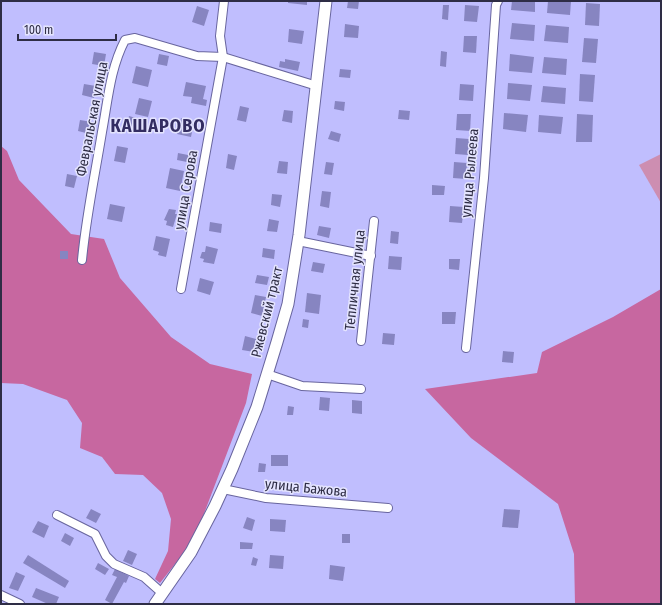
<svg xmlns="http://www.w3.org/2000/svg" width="662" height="605" font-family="'Fira Sans Condensed',sans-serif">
  <rect width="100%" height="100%" fill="#c0befe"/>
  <!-- green -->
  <polygon fill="#cd8eb1" points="661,154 661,203 639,165"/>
  <!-- forest -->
  <g fill="#c767a0">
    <polygon points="1,146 7,151 19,180 71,234 104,239 120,278 171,337 210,364 252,374 246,403 194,540 160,583 155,579 168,551 171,519 162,493 143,475 115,474 102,457 80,448 82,423 67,400 23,384 1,383"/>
    <polygon points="661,289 661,604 575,604 574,554 558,504 471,438 425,389 537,373 542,352 613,317"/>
  </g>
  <!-- building -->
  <g fill="#8785c1">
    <polygon points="288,1 307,1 307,5 288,3"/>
    <polygon points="348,1 359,1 358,9 347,8"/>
    <polygon points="512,1 535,1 535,12 511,10"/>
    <polygon points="548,1 571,1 570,15 547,13"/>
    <polygon points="586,3 600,4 599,26 585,25"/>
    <polygon points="443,5 449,5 448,20 442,19"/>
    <polygon points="465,5 479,6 477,22 464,21"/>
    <polygon points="197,6 209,10 204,26 192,22"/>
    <polygon points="512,23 535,25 534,41 510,39"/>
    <polygon points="345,24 359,26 358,38 344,37"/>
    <polygon points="546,25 569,27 568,43 544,41"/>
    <polygon points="289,29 304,31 302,44 288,42"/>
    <polygon points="464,36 477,36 476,53 463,52"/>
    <polygon points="584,38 598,39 596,63 582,62"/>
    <polygon points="441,51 447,52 446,67 440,66"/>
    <polygon points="94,52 106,54 104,66 92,64"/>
    <polygon points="159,54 169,56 167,66 157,64"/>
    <polygon points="510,54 534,57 532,73 509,71"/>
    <polygon points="544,57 567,59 566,75 542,73"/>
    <polygon points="285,59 300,62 298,71 279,67 280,61 285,62"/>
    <polygon points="136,66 152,70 148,87 132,83"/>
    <polygon points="340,69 351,70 350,78 339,77"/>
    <polygon points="580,74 595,75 593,102 579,101"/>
    <polygon points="186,82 206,86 203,99 207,100 206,106 191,103 192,97 183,96"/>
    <polygon points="508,83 532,85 530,101 507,99"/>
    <polygon points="84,84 96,86 94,98 82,95"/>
    <polygon points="460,84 474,85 473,101 459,100"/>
    <polygon points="543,86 566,88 565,104 541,102"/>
    <polygon points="139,98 152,101 148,117 135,114"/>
    <polygon points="335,101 345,102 344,111 334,109"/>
    <polygon points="240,106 249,108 246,122 237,120"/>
    <polygon points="284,110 293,111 292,123 282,121"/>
    <polygon points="399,110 410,111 409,120 398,119"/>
    <polygon points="504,113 528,115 526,132 503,129"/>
    <polygon points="457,114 471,114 470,131 456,130"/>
    <polygon points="577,114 593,115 592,142 576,142"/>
    <polygon points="539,115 563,117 561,134 538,132"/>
    <polygon points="129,116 136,118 134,127 127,125"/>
    <polygon points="181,118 194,122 191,137 177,134"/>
    <polygon points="80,120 92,122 90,134 78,131"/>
    <polygon points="331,131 341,134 339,142 328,139"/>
    <polygon points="456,138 469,139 468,155 455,154"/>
    <polygon points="117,146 128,148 125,163 114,161"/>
    <polygon points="178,153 193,156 192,163 177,160"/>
    <polygon points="228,154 237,156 234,170 226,168"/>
    <polygon points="279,161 288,162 287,174 277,173"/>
    <polygon points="326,162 334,163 332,175 324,174"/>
    <polygon points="454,162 467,163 466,179 453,178"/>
    <polygon points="170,168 184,171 180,191 166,188"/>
    <polygon points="67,174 77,176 74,188 65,186"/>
    <polygon points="432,185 445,186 444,195 432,195"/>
    <polygon points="322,191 331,192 329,208 320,206"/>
    <polygon points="272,194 282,195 280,207 271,205"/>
    <polygon points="110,204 125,207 122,222 107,219"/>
    <polygon points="450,206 464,207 462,223 449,222"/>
    <polygon points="169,209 176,210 175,214 177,214 173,227 166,225 167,221 164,220"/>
    <polygon points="269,219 279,221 277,232 267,231"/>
    <polygon points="210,222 222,224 221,233 209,231"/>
    <polygon points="319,226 331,228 329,238 317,235"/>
    <polygon points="391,231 399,232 398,244 390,243"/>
    <polygon points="156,236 170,239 166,257 158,255 159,252 153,250"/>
    <polygon points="206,246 218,249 214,264 203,262 204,259 200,258 202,252 205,252"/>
    <polygon points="263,248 275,250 274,259 262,257"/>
    <rect x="60" y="251" width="8" height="8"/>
    <polygon points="389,256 402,257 401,270 388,269"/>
    <polygon points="449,259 460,259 459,270 449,269"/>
    <polygon points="313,262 325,264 323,273 311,271"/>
    <polygon points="257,275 269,277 267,285 255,283"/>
    <polygon points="200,278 214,282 210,295 197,291"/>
    <polygon points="307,293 321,295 319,314 305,312"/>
    <polygon points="255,295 266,297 262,316 251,313"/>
    <polygon points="442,312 456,312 455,324 442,324"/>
    <polygon points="303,319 309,320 308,328 302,327"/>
    <polygon points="383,333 395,334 394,345 382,344"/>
    <polygon points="245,336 256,339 254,352 242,350"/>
    <polygon points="503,351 514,352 513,363 502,362"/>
    <polygon points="320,397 330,398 329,411 319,410"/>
    <polygon points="352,400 362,401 362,414 352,413"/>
    <polygon points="288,406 294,407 293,415 287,415"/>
    <rect x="271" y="455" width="17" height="11"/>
    <polygon points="259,463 266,464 265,472 258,472"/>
    <polygon points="91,509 101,514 96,523 86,518"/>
    <polygon points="504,509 520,510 518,528 502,527"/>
    <polygon points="247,517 255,520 252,531 243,528"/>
    <polygon points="270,519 286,520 285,532 270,531"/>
    <polygon points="38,521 49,526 44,538 32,532"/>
    <polygon points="65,533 74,538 70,546 61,541"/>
    <rect x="342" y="534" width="8" height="9"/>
    <polygon points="240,542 253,543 252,549 240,549"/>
    <polygon points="128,550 137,554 132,565 123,561"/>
    <polygon points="28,555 69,581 65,588 23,563"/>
    <polygon points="270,555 284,556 283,569 269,568"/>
    <polygon points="253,557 258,559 256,566 251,565"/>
    <polygon points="98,563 109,569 105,575 95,569"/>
    <polygon points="330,565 345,567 343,581 329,579"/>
    <polygon points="115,569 129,576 126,583 124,582 112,604 105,600 117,577 112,575"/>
    <polygon points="16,572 25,576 18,591 9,588"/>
    <polygon points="36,588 59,597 56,604 48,604 32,597"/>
  </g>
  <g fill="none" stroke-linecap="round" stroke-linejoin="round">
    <defs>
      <g id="street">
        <polyline points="298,241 371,256"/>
        <path d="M82,260C86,217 95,175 102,132C108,100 110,69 125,40L135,38L197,56L223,57L317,86"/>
        <polyline points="181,289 223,57 220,36 224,1"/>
        <polyline points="361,341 374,221"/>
        <polyline points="466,348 484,178 496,5 498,1"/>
        <polyline points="267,374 302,386 361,389"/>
        <polyline points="223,489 266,498 388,508"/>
        <polyline points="57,515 95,534 106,556 114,564 144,577 162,593"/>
        <polyline points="1,595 20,604"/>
      </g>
      <polyline id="secondary" points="155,604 191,552 215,506 232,469 257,407 277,342 288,304 299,235 326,1"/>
    </defs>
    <!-- street casing -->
    <use href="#street" stroke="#68659e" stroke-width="10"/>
    <!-- secondary casing -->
    <use href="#secondary" stroke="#68659e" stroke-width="13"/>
    <!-- street -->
    <use href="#street" stroke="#fff" stroke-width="8"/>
    <!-- secondary -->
    <use href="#secondary" stroke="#fff" stroke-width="11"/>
  </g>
  <g text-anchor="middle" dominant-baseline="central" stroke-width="3" stroke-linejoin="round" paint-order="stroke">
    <!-- street labels -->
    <g font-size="14" fill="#2e2d45" stroke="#e4e4fe">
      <text transform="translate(92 119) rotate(-79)">Февральская улица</text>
      <text transform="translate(470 173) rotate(-85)">улица Рылеева</text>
      <text transform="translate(186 190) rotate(-80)">улица Серова</text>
      <text transform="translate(355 280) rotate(-84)">Тепличная улица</text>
      <text transform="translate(267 312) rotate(-76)">Ржевский тракт</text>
      <text transform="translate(306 488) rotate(6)">улица Бажова</text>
    </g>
    <!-- district labels -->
    <g font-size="18" font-weight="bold" letter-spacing="1" fill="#332d61" stroke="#e4e4fe">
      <text x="158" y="126">КАШАРОВО</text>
    </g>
  </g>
  <!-- border -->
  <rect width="662" height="605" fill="none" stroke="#2e2d45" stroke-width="4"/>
  <!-- scale -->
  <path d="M18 34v6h98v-6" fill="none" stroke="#2e2d45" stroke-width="2"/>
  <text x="24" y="34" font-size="12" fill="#2e2d45" stroke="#e4e4fe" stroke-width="3" paint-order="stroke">100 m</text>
</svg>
